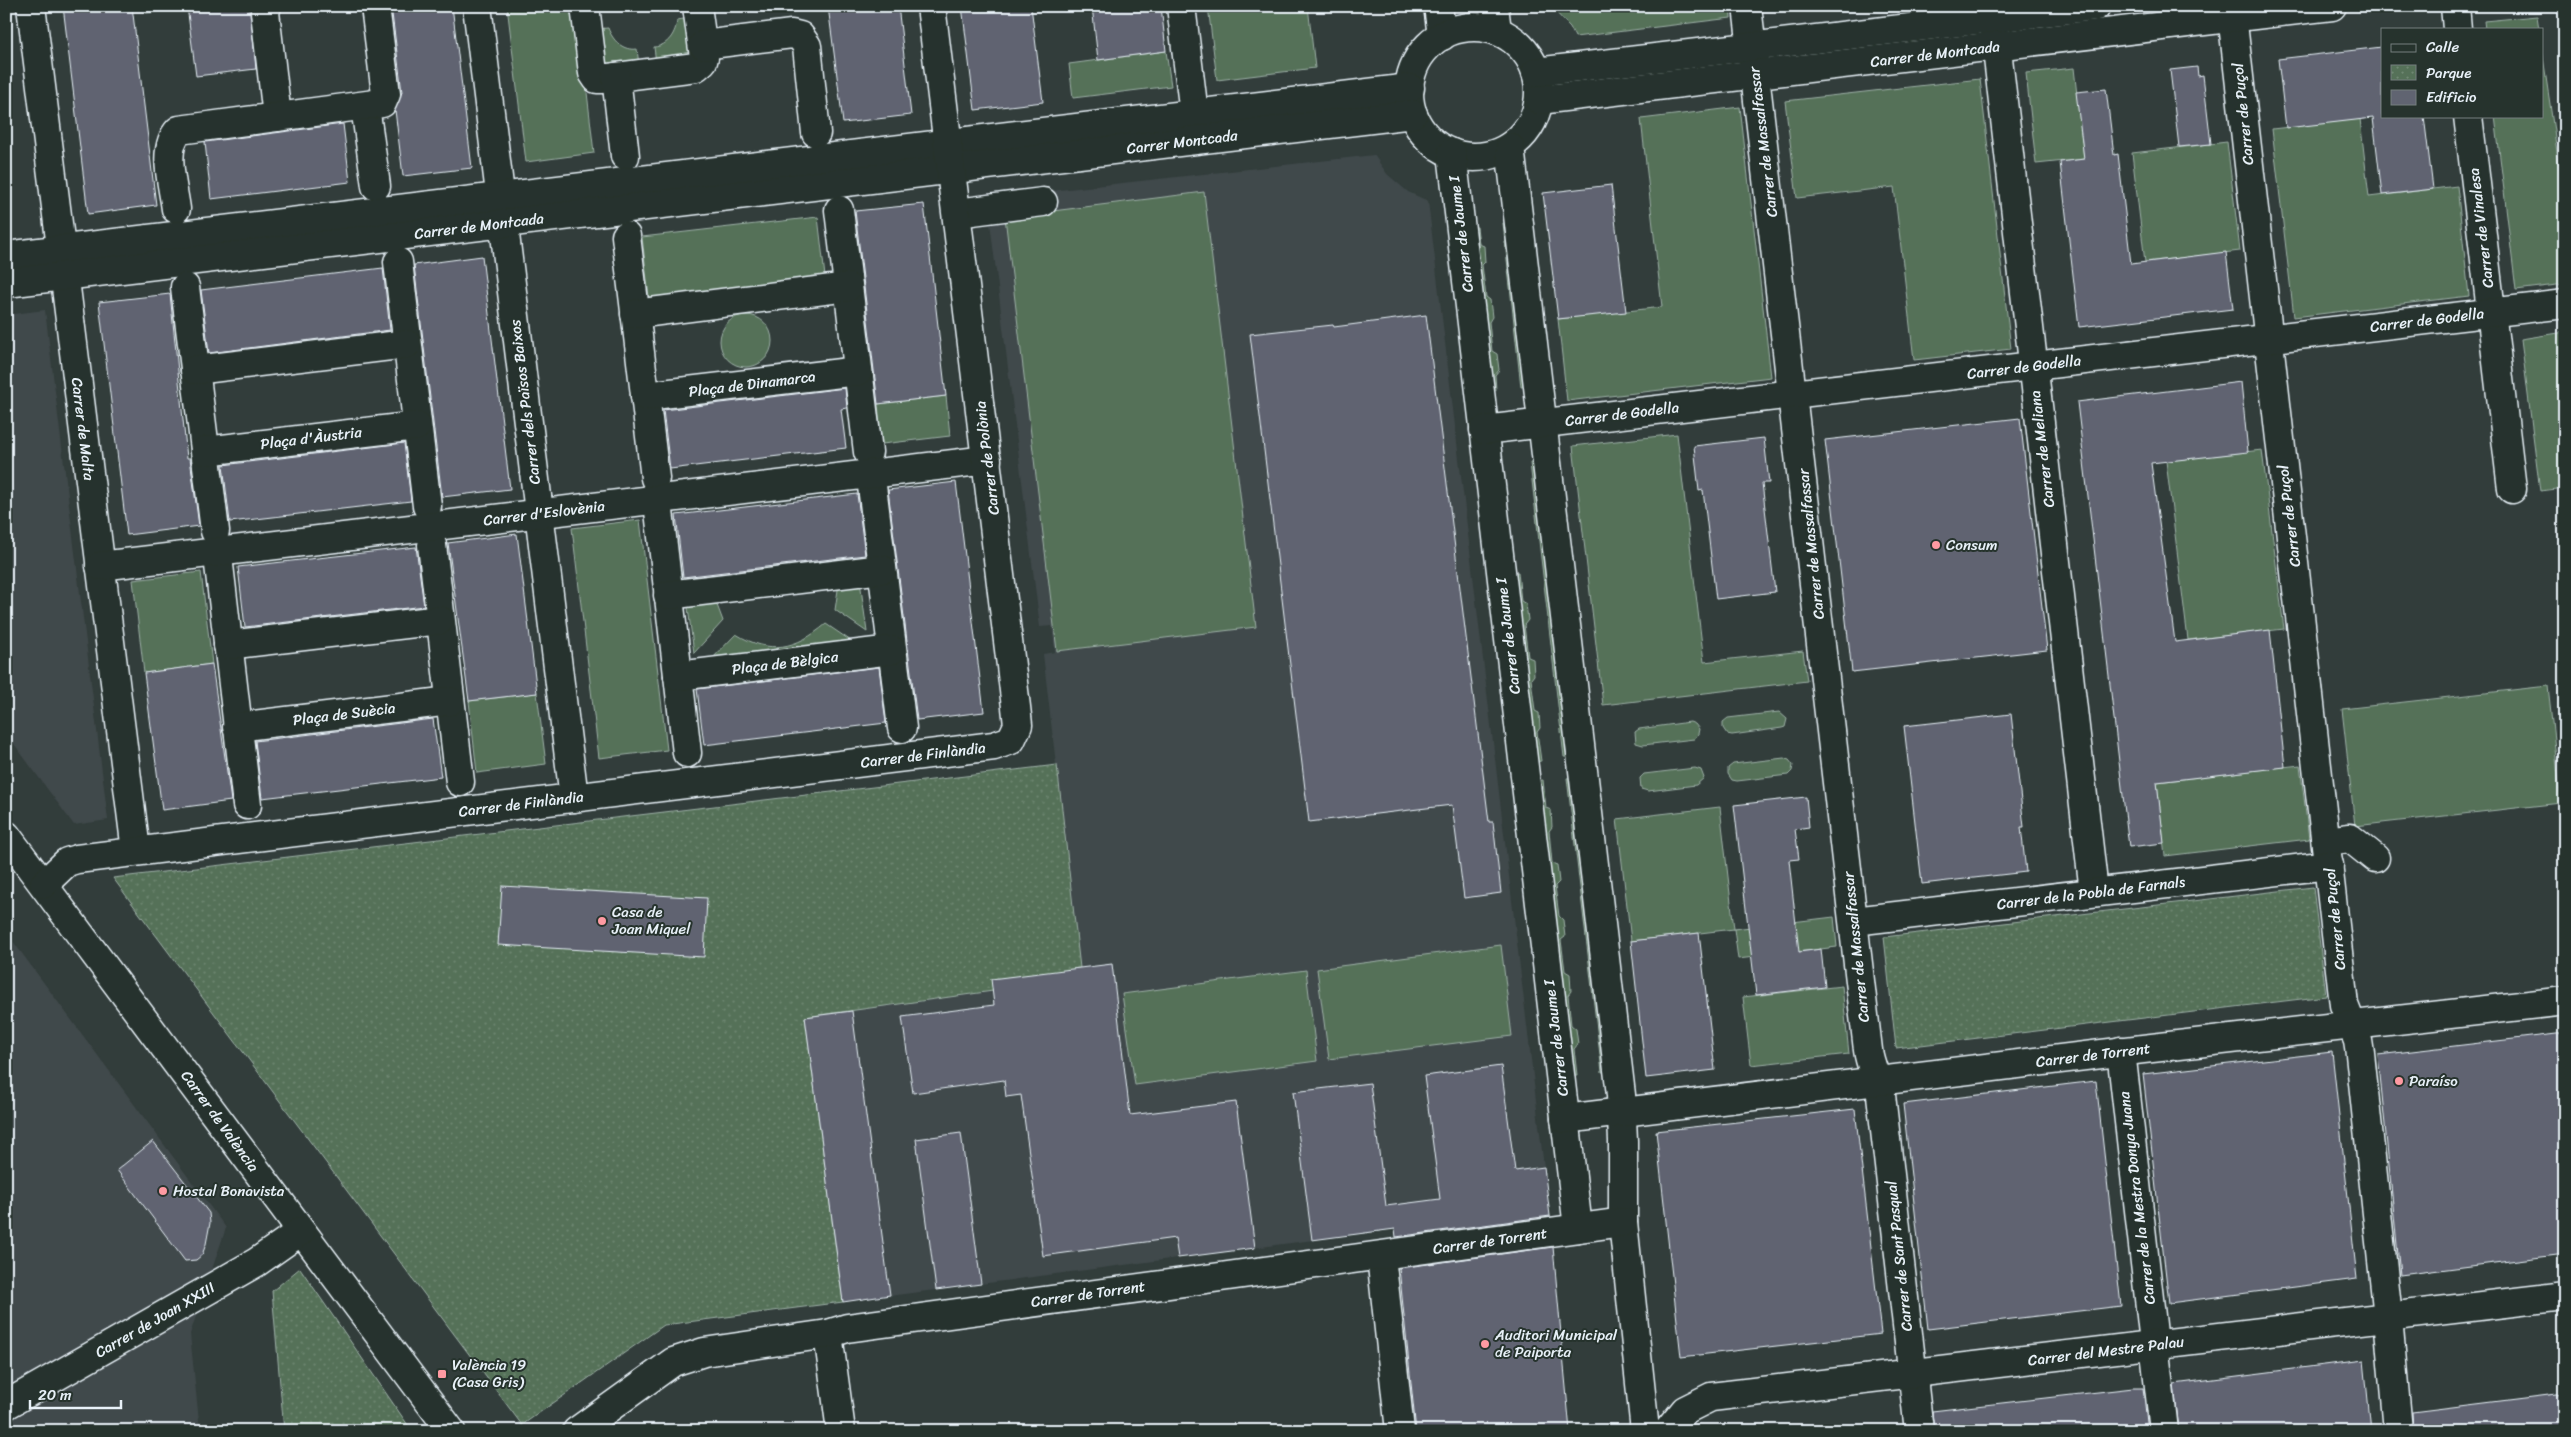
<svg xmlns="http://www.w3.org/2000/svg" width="2571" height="1437" font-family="Sriracha,sans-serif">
  <defs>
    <pattern id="park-dots" width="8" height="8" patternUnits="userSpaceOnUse" patternTransform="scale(1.25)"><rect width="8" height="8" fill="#557158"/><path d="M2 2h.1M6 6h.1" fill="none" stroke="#6d8671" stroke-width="1.8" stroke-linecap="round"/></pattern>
  </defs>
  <rect width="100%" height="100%" fill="#323d3b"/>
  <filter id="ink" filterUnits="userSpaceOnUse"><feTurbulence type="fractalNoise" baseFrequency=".02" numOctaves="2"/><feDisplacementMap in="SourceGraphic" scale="10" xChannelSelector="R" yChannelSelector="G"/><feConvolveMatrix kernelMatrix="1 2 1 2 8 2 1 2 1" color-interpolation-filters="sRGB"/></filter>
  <g filter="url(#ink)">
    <!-- built -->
    <g fill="#40494b">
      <polygon points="1374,155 1387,174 1408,192 1428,201 1549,1209 843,1302 805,1017 992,991 1080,968 1043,654 1055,652 1052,626 1040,627 987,198"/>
      <polygon points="45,310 108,820 74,825 6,733 6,315"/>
      <polygon points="6,932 226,1228 190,1334 200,1431 6,1431"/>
    </g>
    <!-- grass -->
    <g fill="#557158" stroke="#9eb1a8">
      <polygon points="507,6 577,6 594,153 526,162"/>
      <polygon points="1208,6 1308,6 1315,68 1217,80"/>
      <polygon points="1550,6 1730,6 1731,18 1575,37 1570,27"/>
      <polygon points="1776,6 1828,6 1776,12"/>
      <polygon points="2537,16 2539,29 2485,29 2484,21"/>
      <path d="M690,18L695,59L656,63L654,47C668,46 676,33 677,20Z"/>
      <path d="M608,28C613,41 623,51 637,49L639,65L600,70L595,29Z"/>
      <polygon points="2542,50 2565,206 2565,284 2516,290 2495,116 2542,116"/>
      <polygon points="1166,51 1171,86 1073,98 1069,64"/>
      <polygon points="2074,68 2084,159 2036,164 2026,73"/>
      <polygon points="1980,79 2011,349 1914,360 1894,187 1797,198 1785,101"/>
      <polygon points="1740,107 1771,377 1567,401 1558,319 1662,307 1641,119"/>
      <polygon points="2360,119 2369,197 2457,186 2469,296 2294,317 2272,129"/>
      <polygon points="2227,142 2240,251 2145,262 2132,153"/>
      <polygon points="1204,192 1256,627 1057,651 1005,217"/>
      <polygon points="818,217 826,285 650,305 642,237"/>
      <polygon points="1503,223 1507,223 1529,386 1521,387"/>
      <polygon points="1474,227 1477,227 1479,244 1484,246 1485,262 1482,265 1486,297 1490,300 1492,317 1489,322 1492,351 1497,354 1499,370 1495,375 1496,390 1489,391"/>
      <circle cx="746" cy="341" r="26"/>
      <polygon points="2565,332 2565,488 2540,491 2521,339"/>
      <polygon points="946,396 950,436 882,444 878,404"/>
      <polygon points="1677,434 1704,662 1803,651 1807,681 1603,705 1573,446"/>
      <polygon points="2262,450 2284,629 2188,640 2166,461"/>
      <polygon points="1537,462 1572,757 1564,757 1530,463"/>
      <polygon points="640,520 667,750 599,758 572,528"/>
      <polygon points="201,572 212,664 144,673 133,580"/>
      <polygon points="1518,572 1521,601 1526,604 1528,620 1524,625 1528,657 1533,659 1534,675 1531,679 1535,711 1539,713 1540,728 1537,732 1541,761 1534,762 1511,573"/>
      <polygon points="860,581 867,632 835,610 839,583"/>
      <polygon points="714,597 723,621 694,653 687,600"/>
      <path d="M826,624L857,645L708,663L736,634C770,655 796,649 826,624Z"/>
      <polygon points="2548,686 2561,803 2355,826 2342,709"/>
      <polygon points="537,693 546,764 477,773 469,701"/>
      <polygon points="1779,712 1787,719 1785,727 1782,728 1732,735 1727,734 1723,728 1723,722 1728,718"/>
      <polygon points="1690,722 1695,724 1699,729 1698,734 1694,739 1643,745 1636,743 1635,732 1639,729"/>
      <polygon points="1784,758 1789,760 1793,765 1792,771 1788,775 1737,781 1732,780 1728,774 1728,768 1733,764"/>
      <polygon points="2300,765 2309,839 2165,856 2157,782"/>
      <polygon points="1695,768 1701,770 1704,778 1696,785 1648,791 1641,789 1640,778 1644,774"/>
      <polygon points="1574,777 1609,1071 1602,1072 1567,778"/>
      <polygon points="1543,780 1546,808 1551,810 1552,827 1549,831 1552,863 1557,865 1559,882 1555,886 1559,916 1563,920 1565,937 1561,940 1565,971 1570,974 1571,991 1568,995 1571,1025 1576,1029 1578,1044 1574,1049 1577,1075 1570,1075 1536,781"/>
      <polygon points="1720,807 1734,929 1834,917 1837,947 1738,959 1734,929 1631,941 1617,819"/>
      <polygon points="1501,945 1512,1036 1329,1059 1317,969"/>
      <polygon points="1306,970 1317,1061 1135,1085 1122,994"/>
      <polygon points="1842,986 1849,1054 1751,1065 1743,997"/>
    </g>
    <!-- park -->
    <g fill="url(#park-dots)" stroke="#9eb1a8">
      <polygon points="145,6 174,6 175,10 146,13"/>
      <polygon points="1057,765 1080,968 993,991 805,1017 843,1302 664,1325 522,1425 113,878"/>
      <polygon points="2313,887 2326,996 1896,1048 1884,937"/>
      <polygon points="300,1268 412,1431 284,1431 272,1291"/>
    </g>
    <!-- building -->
    <g fill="#606471" stroke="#e8f1f8">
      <polygon points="63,6 132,6 156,205 88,214"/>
      <polygon points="187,6 250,6 256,69 196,76"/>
      <polygon points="391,6 452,6 472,168 403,176 395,110 402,92"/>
      <polygon points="828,6 898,6 911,115 843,123"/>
      <polygon points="962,6 1031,6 1043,102 975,110"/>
      <polygon points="1092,6 1161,6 1166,51 1098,60"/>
      <polygon points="2382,47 2382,116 2424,116 2433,189 2382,195 2373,118 2286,128 2278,59"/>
      <polygon points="2197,67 2198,76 2203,75 2211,144 2179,147 2170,70"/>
      <polygon points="2106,89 2114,155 2118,154 2131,264 2226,252 2233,309 2079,327 2060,162 2084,159 2076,92"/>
      <polygon points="343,124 350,182 211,199 205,142"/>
      <polygon points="1611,185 1626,312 1558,319 1543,193"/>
      <polygon points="924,204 946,396 878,404 855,211"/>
      <polygon points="482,256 510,489 442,497 414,265"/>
      <polygon points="383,268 390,330 209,353 201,290"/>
      <polygon points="170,294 187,458 190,458 199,526 127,535 99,302"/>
      <polygon points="1426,315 1489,822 1493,822 1501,893 1464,898 1452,805 1309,822 1250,334 1333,325 1334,327"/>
      <polygon points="2241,382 2248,452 2151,463 2175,642 2270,630 2285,767 2157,782 2164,843 2129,847 2077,402"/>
      <polygon points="845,388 847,408 841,409 846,448 670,469 663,410"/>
      <polygon points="2020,418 2047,650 1852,672 1825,440"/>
      <polygon points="1764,438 1769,483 1762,483 1775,592 1716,599 1703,490 1699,491 1694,446"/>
      <polygon points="404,443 411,501 230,522 223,465"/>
      <polygon points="956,482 984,712 917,720 888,490"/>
      <polygon points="857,494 865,555 683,577 676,515"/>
      <polygon points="517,534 537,693 469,701 448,543"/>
      <polygon points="416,547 424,606 245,627 238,567"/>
      <polygon points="212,664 231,801 162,810 144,673"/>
      <polygon points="879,667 886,723 704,745 697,689"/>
      <polygon points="2011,714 2024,827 2021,827 2026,872 1922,884 1904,726"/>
      <polygon points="433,719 441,777 262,798 255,741"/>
      <polygon points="1806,797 1809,827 1795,829 1799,859 1789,860 1799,952 1821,949 1825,987 1756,995 1734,805"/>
      <polygon points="502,886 707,898 704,957 498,945"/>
      <polygon points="1699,933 1715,1070 1646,1078 1631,941"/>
      <polygon points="1112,964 1130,1115 1236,1102 1255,1248 1178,1258 1175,1238 1043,1256 1021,1095 1006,1097 1004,1080 913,1093 902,1017 994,1005 991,979"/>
      <polygon points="852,1011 890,1295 843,1302 805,1017"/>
      <polygon points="2565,1033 2565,1254 2400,1275 2378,1055"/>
      <polygon points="2332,1052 2357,1279 2169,1303 2143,1074"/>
      <polygon points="1501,1066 1515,1171 1544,1167 1550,1216 1396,1237 1395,1229 1312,1240 1293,1092 1370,1083 1386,1206 1440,1199 1424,1076"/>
      <polygon points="2096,1081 2121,1306 1928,1329 1903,1104"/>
      <polygon points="1855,1109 1881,1334 1681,1357 1656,1131"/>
      <polygon points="961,1133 981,1284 936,1290 916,1139"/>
      <polygon points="153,1141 209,1213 210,1223 206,1244 202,1255 196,1260 185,1261 117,1170"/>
      <polygon points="1553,1247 1570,1431 1416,1431 1399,1268"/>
      <polygon points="2364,1360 2371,1431 2179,1431 2174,1384"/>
      <polygon points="2133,1388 2143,1388 2148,1431 1934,1431 1932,1411"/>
      <polygon points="2565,1393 2565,1431 2413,1431 2412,1412"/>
    </g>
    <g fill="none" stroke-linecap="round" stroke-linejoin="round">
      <defs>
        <g id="minor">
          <polyline points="31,6 136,851"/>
          <polyline points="267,6 265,12 277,117"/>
          <polyline points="477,6 574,798"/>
          <polyline points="585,6 593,73 597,79 601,79 696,67 703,61 704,57 697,6"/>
          <polyline points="1181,6 1194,114"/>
          <polyline points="1438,6 1442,36"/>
          <polyline points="1494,6 1497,31"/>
          <path d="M1747,6L1868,1050C1870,1066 1878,1079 1881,1095L1919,1431"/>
          <polyline points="1992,6 2094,892"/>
          <polyline points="2231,6 2344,1005 2358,1041 2360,1054 2388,1317 2398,1431"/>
          <polyline points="2455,6 2457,29"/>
          <circle cx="1474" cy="92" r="65"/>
          <polyline points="703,45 792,34 800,36 807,46 816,133"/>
          <polyline points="1536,72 2096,6"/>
          <polyline points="616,77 625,156"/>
          <polyline points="1539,100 2332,6"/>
          <polyline points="365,106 376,186"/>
          <polyline points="2468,116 2512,489"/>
          <polyline points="1510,147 1621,1095 1623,1141 1623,1222 1645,1431"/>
          <polyline points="1452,153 1578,1228"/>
          <path d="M176,209C173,185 161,149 179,130L382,103L386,94L375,6"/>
          <polyline points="839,210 868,452"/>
          <polyline points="957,213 1043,202"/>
          <polyline points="626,236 655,478"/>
          <polyline points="6,256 1410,88"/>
          <polyline points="398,262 427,506"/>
          <polyline points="6,283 1413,114"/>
          <polyline points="185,287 215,531"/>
          <polyline points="635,314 848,287"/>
          <polyline points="195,370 407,344"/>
          <polyline points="645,396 858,371"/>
          <polyline points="1484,430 2565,304"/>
          <polyline points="205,451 417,426"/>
          <polyline points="872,486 902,728"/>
          <polyline points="659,511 687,753"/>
          <polyline points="432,545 460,782"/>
          <polyline points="219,565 247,805"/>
          <polyline points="100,566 987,460"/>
          <polyline points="668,595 882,569"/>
          <polyline points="228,645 440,620"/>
          <polyline points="678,676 892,650"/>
          <polyline points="237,727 450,701"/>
          <polyline points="6,835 451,1431"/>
          <polyline points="2326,841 2350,838 2375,858"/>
          <polyline points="44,884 67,862 77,859 994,746 1011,740 1018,725 1016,707 931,6"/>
          <polyline points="1854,921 2329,865"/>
          <polyline points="2121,1051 2164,1431"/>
          <polyline points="1565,1119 2143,1049 2565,1001"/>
          <polyline points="1381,1256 1400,1431"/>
          <polyline points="828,1334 841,1431"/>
          <polyline points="6,1405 257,1262 301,1231"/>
          <polyline points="577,1431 673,1362 704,1352 828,1334 847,1328 1623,1222"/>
          <polyline points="1668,1431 1685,1410 1711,1397 2565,1296"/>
        </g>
      </defs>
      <!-- minor casing -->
      <use href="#minor" stroke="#e8f1f8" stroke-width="31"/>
      <!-- minor -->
      <use href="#minor" stroke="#26332d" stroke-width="28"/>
    </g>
  </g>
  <!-- markers -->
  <g fill="#ff9aa2" stroke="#26332d" stroke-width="2">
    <circle cx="1936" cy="545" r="5"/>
    <circle cx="602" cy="921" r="5"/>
    <circle cx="2399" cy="1081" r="5"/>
    <circle cx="163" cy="1191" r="5"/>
    <circle cx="1485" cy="1344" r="5"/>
    <rect x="437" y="1369" width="10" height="10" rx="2.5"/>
  </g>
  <g text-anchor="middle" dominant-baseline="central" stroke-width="4" stroke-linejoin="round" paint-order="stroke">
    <!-- street labels -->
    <g font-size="15" fill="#e8f1f8" stroke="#26332d">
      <text transform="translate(1935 54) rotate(-7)">Carrer de Montcada</text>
      <text transform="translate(2243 114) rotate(-96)">Carrer de Puçol</text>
      <text transform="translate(1182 142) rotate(-7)">Carrer Montcada</text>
      <text transform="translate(1763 142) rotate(-97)">Carrer de Massalfassar</text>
      <text transform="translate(479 226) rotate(-7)">Carrer de Montcada</text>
      <text transform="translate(2481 228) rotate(-97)">Carrer de Vinalesa</text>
      <text transform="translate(1461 234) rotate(-97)">Carrer de Jaume I</text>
      <text transform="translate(2427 320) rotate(-7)">Carrer de Godella</text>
      <text transform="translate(2024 367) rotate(-7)">Carrer de Godella</text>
      <text transform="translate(752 384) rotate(-7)">Plaça de Dinamarca</text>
      <text transform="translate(525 402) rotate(-97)">Carrer dels Països Baixos</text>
      <text transform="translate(1622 414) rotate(-7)">Carrer de Godella</text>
      <text transform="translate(83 429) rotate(83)">Carrer de Malta</text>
      <text transform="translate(311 438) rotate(-7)">Plaça d'Àustria</text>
      <text transform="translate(2042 449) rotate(-97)">Carrer de Meliana</text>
      <text transform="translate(987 458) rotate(-97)">Carrer de Polònia</text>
      <text transform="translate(544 513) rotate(-7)">Carrer d'Eslovènia</text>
      <text transform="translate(2289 516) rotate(-97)">Carrer de Puçol</text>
      <text transform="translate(1811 544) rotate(-96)">Carrer de Massalfassar</text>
      <text transform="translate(1508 636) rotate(-97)">Carrer de Jaume I</text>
      <text transform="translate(785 663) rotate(-7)">Plaça de Bèlgica</text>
      <text transform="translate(344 714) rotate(-7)">Plaça de Suècia</text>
      <text transform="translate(923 755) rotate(-7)">Carrer de Finlàndia</text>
      <text transform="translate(521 804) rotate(-7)">Carrer de Finlàndia</text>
      <text transform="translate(2091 893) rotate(-7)">Carrer de la Pobla de Farnals</text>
      <text transform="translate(2335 919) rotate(-96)">Carrer de Puçol</text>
      <text transform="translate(1856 947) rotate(-96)">Carrer de Massalfassar</text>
      <text transform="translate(1556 1038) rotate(-97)">Carrer de Jaume I</text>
      <text transform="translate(2093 1055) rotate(-7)">Carrer de Torrent</text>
      <text transform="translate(220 1121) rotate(54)">Carrer de València</text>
      <text transform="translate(2137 1198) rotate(-97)">Carrer de la Mestra Donya Juana</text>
      <text transform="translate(1490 1241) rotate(-8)">Carrer de Torrent</text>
      <text transform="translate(1899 1256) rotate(-96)">Carrer de Sant Pasqual</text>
      <text transform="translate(1088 1294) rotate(-8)">Carrer de Torrent</text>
      <text transform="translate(155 1320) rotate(-30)">Carrer de Joan XXIII</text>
      <text transform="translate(2106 1351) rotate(-7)">Carrer del Mestre Palau</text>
    </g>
    <!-- poi labels -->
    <g font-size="15" fill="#e8f1f8" stroke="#26332d" text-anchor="start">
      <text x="1946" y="545">Consum</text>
      <text x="612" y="912">Casa de<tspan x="612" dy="17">Joan Miquel</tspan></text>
      <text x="2409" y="1081">Paraíso</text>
      <text x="173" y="1191">Hostal Bonavista</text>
      <text x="1495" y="1335">Auditori Municipal<tspan x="1495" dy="17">de Paiporta</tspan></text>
      <text x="452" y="1365">València 19<tspan x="452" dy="17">(Casa Gris)</tspan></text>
    </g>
  </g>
  <!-- margin -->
  <rect width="2571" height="1437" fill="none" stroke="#26332d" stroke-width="25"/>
  <rect x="12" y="12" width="2546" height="1412" fill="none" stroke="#e8f1f8" stroke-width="2" filter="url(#ink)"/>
  <!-- legend -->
  <rect x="2381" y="28" width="162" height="90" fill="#26332d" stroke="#747f7e"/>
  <rect x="2391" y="44" width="25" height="8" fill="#26332d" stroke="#747f7e"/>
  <text x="2426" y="52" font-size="15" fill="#e8f1f8">Calle</text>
  <rect x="2391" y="65" width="25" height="15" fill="url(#park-dots)" stroke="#747f7e"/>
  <text x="2426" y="78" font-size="15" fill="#e8f1f8">Parque</text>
  <rect x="2391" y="90" width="25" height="15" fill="#606471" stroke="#747f7e"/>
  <text x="2426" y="102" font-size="15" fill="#e8f1f8">Edificio</text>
  <!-- scale -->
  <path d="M30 1400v8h91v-8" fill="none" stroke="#e8f1f8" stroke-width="2.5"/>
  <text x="38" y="1400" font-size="15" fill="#e8f1f8" stroke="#26332d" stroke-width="4" paint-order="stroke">20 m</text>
</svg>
